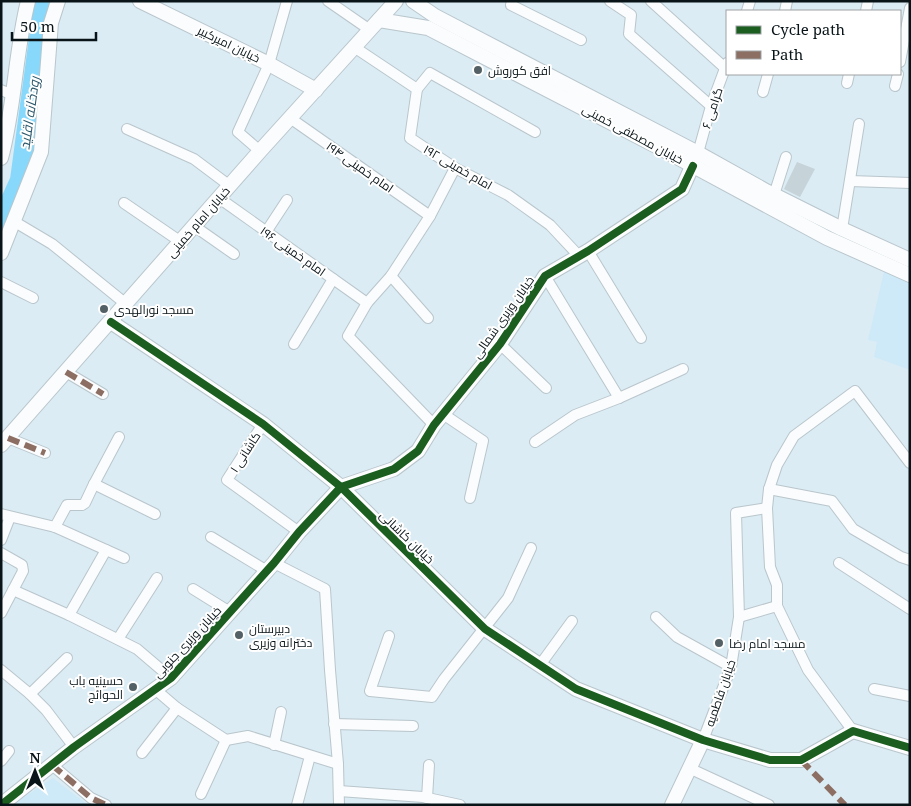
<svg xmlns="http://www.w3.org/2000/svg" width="911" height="806" font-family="'Noto Serif',Cairo,serif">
  <rect width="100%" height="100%" fill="#dcecf4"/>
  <!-- built -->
  <g fill="#ceeaf8">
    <polygon points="886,263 910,273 910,370 874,357 877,342 868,340"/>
    <polygon points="53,778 88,805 12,805"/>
  </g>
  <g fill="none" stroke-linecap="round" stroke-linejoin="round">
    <!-- river -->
    <polyline stroke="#87d8fb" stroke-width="20" points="1,222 20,180 44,1"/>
  </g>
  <!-- building -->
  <polygon fill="#c6d3d9" points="797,162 815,169 800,197 784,189"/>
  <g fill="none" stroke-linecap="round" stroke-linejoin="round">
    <defs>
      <g id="street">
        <polyline points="328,1 370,30"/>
        <polyline points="512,1 511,5 581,40"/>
        <polyline points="610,1 631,15 629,34 711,106"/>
        <polyline points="651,1 725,68"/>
        <polyline points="747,11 750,1"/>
        <polyline points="785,11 787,1"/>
        <polyline points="866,11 868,1"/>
        <polyline points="354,47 417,89 410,138 455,168 508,195 550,225 579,256"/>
        <polyline points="900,62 910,8"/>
        <polyline points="847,83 849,74"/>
        <polyline points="895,86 898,74"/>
        <polyline points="417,89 430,73 535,132"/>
        <polyline points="1,90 13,95"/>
        <polyline points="763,92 768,74"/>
        <polyline points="290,118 430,216"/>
        <polyline points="127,129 194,159 230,186"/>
        <polyline points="260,151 238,132 269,64 287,1"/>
        <polyline points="698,153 711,106 727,63"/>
        <polyline points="850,181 910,183"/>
        <polyline points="774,195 786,157"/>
        <polyline points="219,198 367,303"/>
        <polyline points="124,203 181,242"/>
        <polyline points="15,222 52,244 126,304"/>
        <polyline points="194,226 234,254"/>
        <polyline points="842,229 859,124"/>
        <polyline points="266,232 287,200"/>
        <polyline points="588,251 641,338"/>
        <polyline points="391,276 428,318"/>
        <polyline points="545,276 619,398"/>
        <polyline points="1,282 33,298"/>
        <polyline points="294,344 333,279"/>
        <polyline points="500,344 546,388"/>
        <polyline points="66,372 103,394"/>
        <polyline points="443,414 483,441 470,498"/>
        <polyline points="263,424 227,480 299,532"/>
        <polyline points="434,425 348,336 367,303 391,276 430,216 455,168"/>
        <polyline points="8,438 45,453"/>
        <polyline points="535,442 575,415 619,398 683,369"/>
        <polyline points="94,484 155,514"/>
        <polyline points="769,489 832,501 853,529 901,557 910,560"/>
        <polyline points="1,514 55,527 124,558"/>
        <polyline points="55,527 67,505 82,505 85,503 94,484 119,437"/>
        <polyline points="211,537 267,571"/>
        <polyline points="1,540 10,517"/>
        <polyline points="1,553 22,565 23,571 1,613"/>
        <polyline points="274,563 325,589 330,670 338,764 339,805"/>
        <polyline points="839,563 910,609"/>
        <polyline points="193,589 230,612"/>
        <polyline points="13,590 69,615 137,649 171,678"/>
        <polyline points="777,606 777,585 770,567 767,508 769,489 777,465 794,436 855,391 910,463"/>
        <polyline points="69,615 106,550"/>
        <polyline points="656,617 677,637 731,667"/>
        <polyline points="739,617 777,606 808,670 853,731"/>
        <polyline points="389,636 370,691 432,697 444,679 508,598 531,548"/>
        <polyline points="118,639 157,578"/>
        <polyline points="540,665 572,621"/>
        <polyline points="1,670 30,694 46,710 74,747"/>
        <polyline points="874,689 910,696"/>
        <polyline points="156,690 177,708 226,740 248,736 338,764"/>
        <polyline points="30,694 67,658"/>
        <polyline points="334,724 413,726"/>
        <polyline points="703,740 731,667 739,617 736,513 767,508"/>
        <polyline points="274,745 281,712"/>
        <polyline points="142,753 177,708"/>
        <polyline points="1,761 9,751"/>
        <polyline points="52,765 91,798 106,805"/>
        <polyline points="691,769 769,805"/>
        <polyline points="339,791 423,797 460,805"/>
        <polyline points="201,794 226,740"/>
        <polyline points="427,798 429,765"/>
        <polyline points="297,805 310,756"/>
      </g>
      <g id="secondary">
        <polyline points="140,1 269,64 316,90"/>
        <polyline points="413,1 435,16 698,153 766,191 842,229 910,260"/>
        <polyline points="379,20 428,28 660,148 827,238 910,275"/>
        <path d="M1,158C15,106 15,53 28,1"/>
        <polyline points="1,253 41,152 51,23 58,1"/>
        <polyline points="111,322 263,424 341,487 485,629 576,689 703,740 770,760 801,760 853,731 910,748"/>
        <polyline points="1,445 260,151 396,1"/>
        <polyline points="1,805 74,747 171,678 274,563 299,532 341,487 394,469 418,451 434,425 500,344 545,276 588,251 682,189 698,153"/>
        <polyline points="672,805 703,740"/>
      </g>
    </defs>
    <!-- street casing -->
    <use href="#street" stroke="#b9c6cc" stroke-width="12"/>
    <!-- secondary casing -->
    <use href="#secondary" stroke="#b9c6cc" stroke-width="16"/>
    <!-- street -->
    <use href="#street" stroke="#fafcfd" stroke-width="10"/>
    <!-- secondary -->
    <use href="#secondary" stroke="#fafcfd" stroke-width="14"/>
    <!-- quiet -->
    <g stroke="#8d6e63" stroke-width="6" stroke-dasharray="12 6" stroke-linecap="butt">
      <polyline points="66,372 103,394"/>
      <polyline points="8,438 45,453"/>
      <polyline points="801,760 845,805"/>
      <polyline points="52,765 91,798 106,805"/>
    </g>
    <defs>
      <g id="cycleway">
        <polyline points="111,322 263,424 341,487 485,629 576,689 703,740 770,760 801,760 853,731 910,748"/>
        <polyline points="1,805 74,747 171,678 274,563 299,532 341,487 394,469 418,451 434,425 500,344 545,276 588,251 682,189 693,166"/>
      </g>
    </defs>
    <!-- cycleway casing -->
    <use href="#cycleway" stroke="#fff" stroke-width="11"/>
    <!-- cycleway -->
    <use href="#cycleway" stroke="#1b5e20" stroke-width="8"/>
  </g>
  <!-- markers -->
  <g fill="#536065" stroke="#fff" stroke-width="2">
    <circle cx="478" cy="70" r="5"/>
    <circle cx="104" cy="309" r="5"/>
    <circle cx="239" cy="635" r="5"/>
    <circle cx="719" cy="643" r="5"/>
    <circle cx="133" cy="687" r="5"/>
  </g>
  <g text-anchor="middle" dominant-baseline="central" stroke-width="4" stroke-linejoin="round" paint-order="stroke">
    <!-- street labels -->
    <g font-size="12" fill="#091418" stroke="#fff">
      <text transform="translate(229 44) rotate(26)">خیابان امیرکبیر</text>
      <text transform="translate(712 108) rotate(-72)">گرامی ۶</text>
      <text transform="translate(633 134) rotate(28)">خیابان مصطفی خمینی</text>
      <text transform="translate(360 167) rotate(35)">امام خمینی ۱۹۴</text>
      <text transform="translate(458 167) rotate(30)">امام خمینی ۱۹۲</text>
      <text transform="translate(198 222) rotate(-49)">خیابان امام خمینی</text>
      <text transform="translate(293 251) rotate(35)">امام خمینی ۱۹۶</text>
      <text transform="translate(503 317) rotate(-55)">خیابان وزیری شمالی</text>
      <text transform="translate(245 452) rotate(-57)">کاشانی ۱</text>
      <text transform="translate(407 537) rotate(44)">خیابان کاشانی</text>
      <text transform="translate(187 642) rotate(-47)">خیابان وزیری جنوبی</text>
      <text transform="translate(720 693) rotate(-71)">خیابان فاطمیه</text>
    </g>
    <!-- poi labels -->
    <g font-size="12" fill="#091418" stroke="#fff" text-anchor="start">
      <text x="488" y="70">افق کوروش</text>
      <text x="114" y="309">مسجد نورالهدی</text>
      <text x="249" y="628">دبیرستان<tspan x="249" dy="14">دخترانه وزیری</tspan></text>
      <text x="729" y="643">مسجد امام رضا</text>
      <text x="123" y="680" text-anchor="end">حسینیه باب<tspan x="123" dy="14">الحوائج</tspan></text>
    </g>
    <!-- water labels -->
    <g font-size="14" font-style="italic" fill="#2a576b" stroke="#fff">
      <text transform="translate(29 113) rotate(-82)">رودخانه اقلید</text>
    </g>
  </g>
  <!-- border -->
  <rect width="911" height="806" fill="none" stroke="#091418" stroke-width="5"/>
  <!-- legend -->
  <rect x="726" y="10" width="175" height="65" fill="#ffffff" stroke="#9da1a3"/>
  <rect x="736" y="26" width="25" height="8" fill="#1b5e20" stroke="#9da1a3"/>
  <text x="771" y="35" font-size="15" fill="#091418">Cycle path</text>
  <rect x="736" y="51" width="25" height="8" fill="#8d6e63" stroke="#9da1a3"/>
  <text x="771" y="60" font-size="15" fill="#091418">Path</text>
  <!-- north arrow -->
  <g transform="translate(35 771)" stroke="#ffffff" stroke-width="4" paint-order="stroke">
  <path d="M0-4L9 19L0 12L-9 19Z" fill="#091418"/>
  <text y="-8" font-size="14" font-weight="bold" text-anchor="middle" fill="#091418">N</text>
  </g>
  <!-- scale -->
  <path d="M12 32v8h84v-8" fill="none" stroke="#091418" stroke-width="2.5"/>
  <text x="20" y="32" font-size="15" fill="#091418" stroke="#ffffff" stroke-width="4" paint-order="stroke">50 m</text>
</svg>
